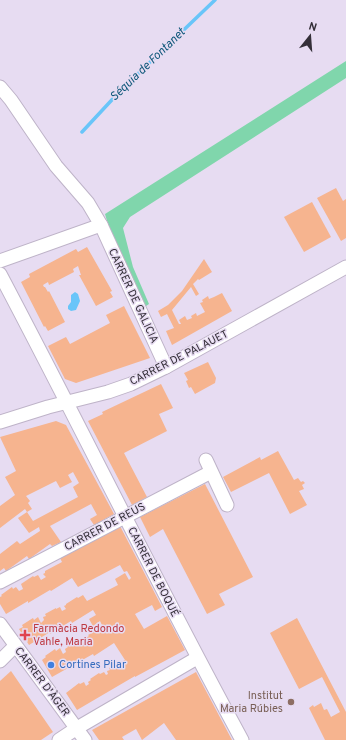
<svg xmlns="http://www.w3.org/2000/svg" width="346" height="740" font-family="Overpass,sans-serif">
  <rect width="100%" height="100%" fill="#e7dcf2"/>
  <!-- green -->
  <polygon fill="#80d6ac" points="346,61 346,78 130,217 123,228 133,267 149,304 146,306 143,306 114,245 105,214"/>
  <!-- water -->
  <polygon fill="#69c5f9" points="75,292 78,294 80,301 76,310 71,311 68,309 68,306 71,302 71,295"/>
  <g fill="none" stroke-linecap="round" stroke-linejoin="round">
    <!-- stream -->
    <polyline stroke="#69c5f9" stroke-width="3.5" points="82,132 122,89 215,0"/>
  </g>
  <!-- building -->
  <g fill="#f6b48f">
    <polygon points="336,188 343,201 346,199 346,238 341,241 317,198"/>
    <polygon points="312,202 331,237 304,252 284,217"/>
    <polygon points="87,247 112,291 110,292 113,297 96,306 79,275 81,275 78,266 73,269 74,272 49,285 48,282 43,285 44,287 45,287 48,292 49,291 65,322 48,331 45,326 44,327 21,282 30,277 29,274 76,249 78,252"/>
    <polygon points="204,259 212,272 199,280 198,279 193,284 199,294 196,296 191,287 172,310 179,324 181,324 179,320 185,316 187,320 192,318 191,316 196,313 197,316 205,312 200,303 203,302 202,300 208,296 209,299 214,297 222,293 232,311 172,345 166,331 174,328 167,314 161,317 158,311 168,305 182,291"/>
    <polygon points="124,306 150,358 76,383 65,379 48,346 66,337 70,344 110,323 106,315"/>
    <polygon points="208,362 216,378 215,383 195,394 191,387 189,388 186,381 188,380 184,373"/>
    <polygon points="161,384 173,408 159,414 167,431 124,453 147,497 132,505 88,421 103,414 102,412"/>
    <polygon points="56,421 66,425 114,514 94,525 90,519 97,515 91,504 50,526 61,542 52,546 50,544 29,559 27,556 6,571 4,568 0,571 0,554 17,541 20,544 40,531 39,527 29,533 18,518 27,512 33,521 78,497 73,487 79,483 73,472 68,475 72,482 60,488 56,481 26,496 30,501 28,503 32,509 27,512 25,509 0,528 0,506 15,495 5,477 16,471 0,437"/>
    <polygon points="278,451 294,480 298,478 301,482 303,481 305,483 302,485 304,489 299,491 307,505 290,514 269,473 231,492 223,477 260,457 261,460"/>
    <polygon points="205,484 253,577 219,594 225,605 207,614 163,529 150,537 140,517"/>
    <polygon points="120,526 162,607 155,611 152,605 135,614 144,629 167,616 185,650 135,677 135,676 77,710 66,693 79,683 80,684 84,682 86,686 89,684 88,682 91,680 90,679 99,673 100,674 104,672 106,675 108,674 107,671 110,670 109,668 125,660 114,643 94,656 93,654 52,677 42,660 46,657 45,656 55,649 56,651 60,648 63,654 66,652 65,649 68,647 67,646 77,640 77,641 82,639 84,643 87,641 86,638 89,636 88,635 103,627 100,621 93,626 89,619 96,615 93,610 72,623 71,621 50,634 50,632 29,645 19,629 23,627 22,625 33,618 34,620 38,617 41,623 44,620 43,617 46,616 45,614 56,608 56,609 60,607 62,611 66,609 64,606 66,605 66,604 77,597 78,598 83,595 87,601 118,585 115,579 125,573 129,580 131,578 127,571 124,572 120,565 78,587 72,578 51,591 50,590 28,603 28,601 6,614 0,604 0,597 2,596 1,595 12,587 13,589 16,587 19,591 23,589 21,584 33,576 34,577 38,575 41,580 46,577 43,574 45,573 45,571 62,562 60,558"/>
    <polygon points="297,618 346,712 346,740 325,740 309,708 313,705 314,707 321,703 324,710 327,709 331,717 340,712 322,677 299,689 270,633"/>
    <polygon points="11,671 53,732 41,740 0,740 0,681"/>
    <polygon points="196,672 232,740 176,740 164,723 142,740 136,729 122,737 124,740 99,740 92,730"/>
  </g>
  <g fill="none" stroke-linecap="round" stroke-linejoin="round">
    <defs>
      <g id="minor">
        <polyline points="0,87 11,100 56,166 88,203 101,225 166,367"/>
        <polyline points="0,261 101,225"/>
        <path d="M0,274C82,429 158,586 242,740"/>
        <polyline points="0,422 48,407 108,392 131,384 166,367 346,267"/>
        <polyline points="206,460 227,505"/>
        <polyline points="0,582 211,472"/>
        <polyline points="0,624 85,740"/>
        <polyline points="0,661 15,646"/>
        <polyline points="59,740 77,728 197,658"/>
      </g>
    </defs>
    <!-- minor casing -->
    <use href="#minor" stroke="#beb3c8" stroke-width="15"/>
    <!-- minor -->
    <use href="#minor" stroke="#fff" stroke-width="13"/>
  </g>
  <!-- markers -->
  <path fill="#e0444e" stroke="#e7dcf2" stroke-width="1.5" d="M23 629h4v4h4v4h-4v4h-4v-4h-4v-4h4z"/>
  <circle fill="#3f7fe0" stroke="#e7dcf2" stroke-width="1.5" cx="51" cy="665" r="4"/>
  <circle fill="#8d6e63" stroke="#e7dcf2" stroke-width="1.5" cx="291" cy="702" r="4"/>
  <g text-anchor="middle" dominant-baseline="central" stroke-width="3" stroke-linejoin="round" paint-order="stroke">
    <!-- street labels -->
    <g font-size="11" fill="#342f38" stroke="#e7dcf2">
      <text transform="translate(133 296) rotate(65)">CARRER DE GALICIA</text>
      <text transform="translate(179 358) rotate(-27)">CARRER DE PALAUET</text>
      <text transform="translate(105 527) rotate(-28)">CARRER DE REUS</text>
      <text transform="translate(153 572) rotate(63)">CARRER DE BOQUÉ</text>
      <text transform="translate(42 682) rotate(53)">CARRER D'ÀGER</text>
    </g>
    <!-- health labels -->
    <g font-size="11" fill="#be3a42" stroke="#e7dcf2" text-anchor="start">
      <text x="33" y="629">Farmàcia Redondo<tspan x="33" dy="13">Vahle, Maria</tspan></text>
    </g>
    <!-- shop labels -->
    <g font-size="11" fill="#366cbe" stroke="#e7dcf2" text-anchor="start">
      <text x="59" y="665">Cortines Pilar</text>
    </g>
    <!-- education labels -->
    <g font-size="11" fill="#785e54" stroke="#e7dcf2" text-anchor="end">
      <text x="283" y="696">Institut<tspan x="283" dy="13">Maria Rúbies</tspan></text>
    </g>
    <!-- water labels -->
    <g font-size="12" font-style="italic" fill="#10587b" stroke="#e7dcf2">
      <text transform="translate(148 65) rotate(-44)">Séquia de Fontanet</text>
    </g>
  </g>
  <!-- north arrow -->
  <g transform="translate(310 36) rotate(17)" stroke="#e7dcf2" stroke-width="3" paint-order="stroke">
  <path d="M0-3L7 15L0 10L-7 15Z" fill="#342f38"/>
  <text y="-6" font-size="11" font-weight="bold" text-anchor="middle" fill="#342f38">N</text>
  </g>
</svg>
